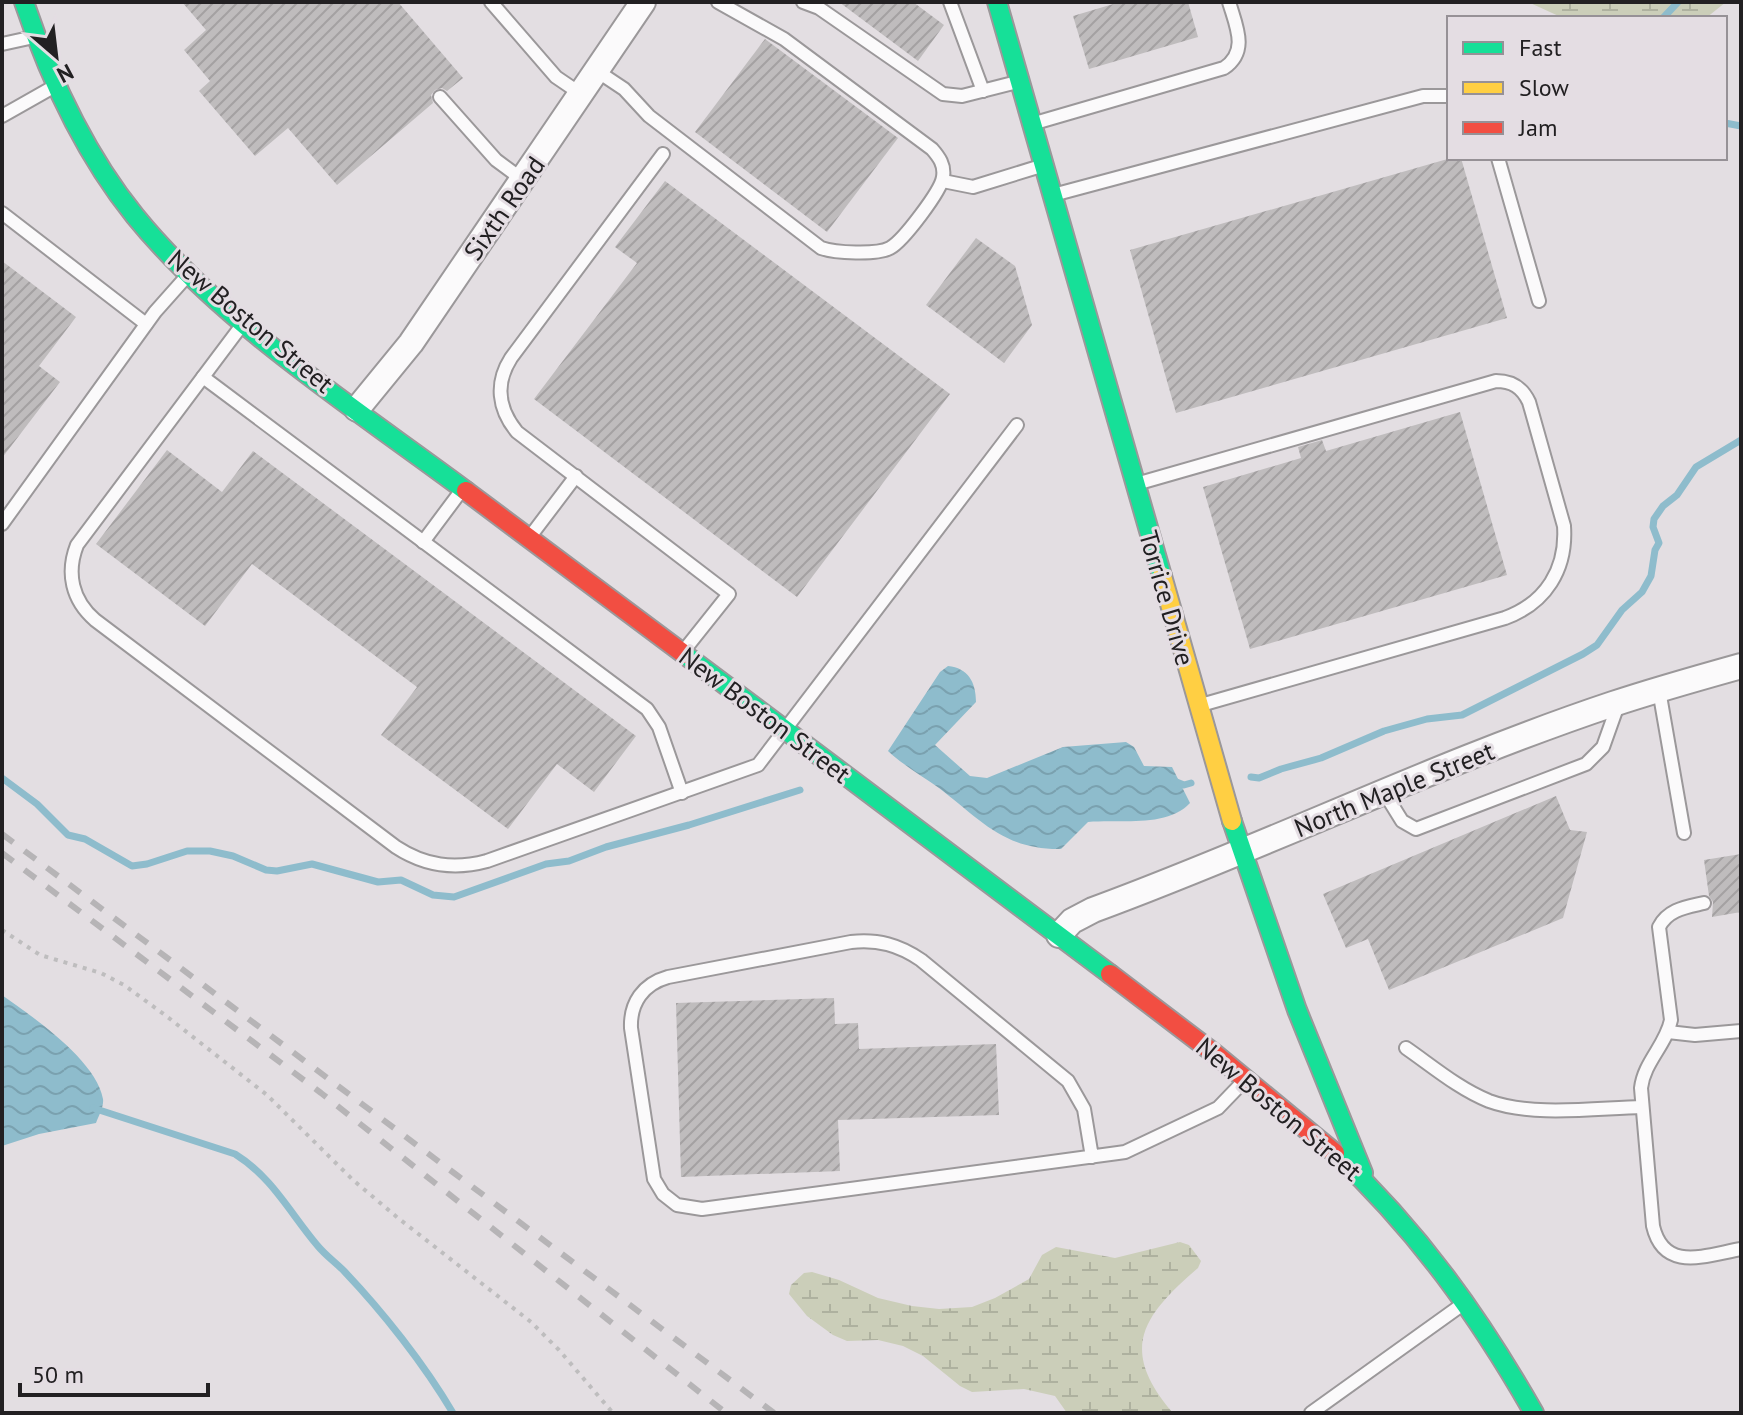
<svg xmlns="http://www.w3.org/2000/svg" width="1743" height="1415" font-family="'PT Sans',sans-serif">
  <defs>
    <pattern id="wetland-marsh" width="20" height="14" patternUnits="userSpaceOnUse" patternTransform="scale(2)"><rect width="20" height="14" fill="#cbceb9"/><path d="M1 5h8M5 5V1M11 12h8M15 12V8" fill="none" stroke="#aeb19f"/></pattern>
    <pattern id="water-waves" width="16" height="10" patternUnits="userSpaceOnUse" patternTransform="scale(2)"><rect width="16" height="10" fill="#8ebccc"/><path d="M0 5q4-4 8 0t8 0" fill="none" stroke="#7aa1af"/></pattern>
    <pattern id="building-hatch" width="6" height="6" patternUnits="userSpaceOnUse" patternTransform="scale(2)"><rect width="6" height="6" fill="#bfbcbd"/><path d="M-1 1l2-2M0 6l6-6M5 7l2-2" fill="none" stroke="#a4a1a2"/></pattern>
  </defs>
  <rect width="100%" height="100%" fill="#e3dee2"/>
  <!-- wetland -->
  <g fill="url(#wetland-marsh)">
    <polygon points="1528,2 1726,2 1706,18 1563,18"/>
    <path d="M1180,1242L1189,1245L1201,1261L1198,1268C1141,1317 1119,1350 1173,1413H1067L1055,1396L1024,1389L972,1392L960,1386L923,1356L903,1346L878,1340L847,1341L833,1335L807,1316L789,1294L791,1285L804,1273L812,1272L839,1280L878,1298L912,1306L939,1309L972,1307L995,1298L1029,1279L1042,1255L1056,1247L1115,1258Z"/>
  </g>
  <!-- water -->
  <g fill="url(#water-waves)">
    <path d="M948,666C968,668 976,682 976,702L935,745L970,776L987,778L1063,747L1126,742L1134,747L1144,766L1172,767L1190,803C1167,828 1120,819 1088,822L1061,849C1004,850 981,820 939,788C922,776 903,765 888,751L940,672Z"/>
    <path d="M2,995C33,1017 96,1060 103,1099C104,1106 99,1115 96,1123L39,1134L2,1146Z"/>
  </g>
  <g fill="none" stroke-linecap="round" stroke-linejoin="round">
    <!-- stream -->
    <g stroke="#8ebccc" stroke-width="7">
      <polyline points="1663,18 1678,2"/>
      <polyline points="1725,123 1741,126"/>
      <polyline points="1251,777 1259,778 1281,769 1321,758 1384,731 1427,719 1462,715 1583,654 1597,645 1622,610 1642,592 1651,576 1655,550 1659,543 1653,527 1654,519 1663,506 1677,495 1696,467 1741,440"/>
      <polyline points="2,778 37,804 68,835 85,839 132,866 147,864 187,851 210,851 233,856 266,870 277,871 312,864 378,882 401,880 433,895 454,897 546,864 569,861 606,847 689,825 800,790"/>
      <polyline points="1174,781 1184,785 1191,783"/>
      <path d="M93,1108L235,1154C272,1177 290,1213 317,1245C325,1255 335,1262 344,1271C383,1312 424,1364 453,1413"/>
    </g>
  </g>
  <!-- building -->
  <g fill="url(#building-hatch)">
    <polygon points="182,2 398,2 463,78 447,91 442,88 435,90 431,95 433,103 337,185 288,128 255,156 199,91 210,81 184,50 206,30"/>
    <polygon points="839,2 913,2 944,25 918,61"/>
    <polygon points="1120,2 1188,2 1198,37 1089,69 1073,16"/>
    <polygon points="765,39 898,138 827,232 695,132"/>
    <polygon points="1451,158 1461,158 1507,318 1176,413 1130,250"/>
    <polygon points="665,181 950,394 797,597 534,399 637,263 615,247"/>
    <polygon points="976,238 1015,266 1032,325 1004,363 926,305"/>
    <polygon points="2,261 76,317 39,366 60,382 2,458"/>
    <polygon points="1460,412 1507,575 1250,649 1203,487 1301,458 1298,447 1322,440 1326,451"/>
    <polygon points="167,450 222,492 253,451 636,736 594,792 557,764 508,829 381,735 417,687 252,564 205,626 96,544"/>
    <polygon points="1556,796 1570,830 1587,832 1563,918 1389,990 1368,939 1346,948 1323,894"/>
    <polygon points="1741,854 1741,912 1712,917 1713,902 1709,896 1704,860"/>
    <polygon points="834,998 835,1024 858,1023 859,1049 996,1044 999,1115 838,1120 840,1171 681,1177 676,1003"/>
  </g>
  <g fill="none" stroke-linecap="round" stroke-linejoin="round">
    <defs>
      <g id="lane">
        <polyline points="491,2 556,77 581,94"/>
        <polyline points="803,2 819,8 943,94 962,96 1017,82"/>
        <polyline points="950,2 983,91"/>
        <polyline points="2,44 34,37"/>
        <path d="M597,71L624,89L649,116L821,248C835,253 877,255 890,248C903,241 941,191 943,177C945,165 939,157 932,149L784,39L718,2"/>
        <polyline points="440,97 496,160 523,180"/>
        <polyline points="2,116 55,86"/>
        <path d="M1035,123L1224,68C1249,51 1236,26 1229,2"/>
        <path d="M663,154L511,358C495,383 498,409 517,432L729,594L682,653"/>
        <polyline points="1498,158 1539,301"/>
        <polyline points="943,181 973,187 1041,166"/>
        <polyline points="1053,195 1423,96 1449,96"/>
        <polyline points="2,213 146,324"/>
        <path d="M242,325L77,545C66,573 72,600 95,620L396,847C425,866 454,870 487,861L758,765L1017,425"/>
        <polyline points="203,377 647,709 659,727 682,793"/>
        <path d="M1136,484L1496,381C1512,381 1522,387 1529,402L1564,526C1567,569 1546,603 1505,618L1201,705"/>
        <polyline points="2,524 155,312 187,276"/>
        <polyline points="529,538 576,476"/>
        <polyline points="423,542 461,491"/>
        <polyline points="1659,690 1684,833"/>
        <polyline points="1384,792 1402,821 1416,829 1586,764 1603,747 1619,702"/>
        <path d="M1704,903C1687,907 1668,909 1659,927L1671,1020C1666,1045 1644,1062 1641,1088L1653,1226C1664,1273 1706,1255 1741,1249"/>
        <polyline points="1668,1032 1695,1035 1741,1031"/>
        <path d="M1406,1048C1432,1066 1459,1089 1489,1101C1532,1117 1596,1108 1642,1107"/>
        <path d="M1092,1157L1084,1109L1068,1081L921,960C899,945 878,939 851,942L668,977C643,984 630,1003 631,1028L654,1179L663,1194L677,1205L702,1209L1118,1153L1125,1152L1218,1108L1244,1081"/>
        <polyline points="1311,1413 1463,1304"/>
      </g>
      <g id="street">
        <polyline points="357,409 411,343 643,2"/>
        <path d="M1059,935L1072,921L1093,910C1268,846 1436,763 1613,704C1655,690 1698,678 1741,666"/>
      </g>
      <g id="fast">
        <path d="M24,2C50,79 84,153 135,216C222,323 356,409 466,491"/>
        <polyline points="997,2 1162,576"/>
        <polyline points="684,654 1110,974"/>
        <polyline points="1232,821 1297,1010 1363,1173"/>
        <path d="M1335,1153C1418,1231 1478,1315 1534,1413"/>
      </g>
      <polyline id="slow" points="1162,576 1232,821"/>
      <g id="jam">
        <polyline points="466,491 684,654"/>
        <polyline points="1110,974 1215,1054 1335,1153"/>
      </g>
    </defs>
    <!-- lane casing -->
    <use href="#lane" stroke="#9b989a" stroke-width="16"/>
    <!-- street casing -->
    <use href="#street" stroke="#9b989a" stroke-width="28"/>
    <!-- fast casing -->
    <use href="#fast" stroke="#9b989a" stroke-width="22"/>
    <!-- slow casing -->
    <use href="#slow" stroke="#9b989a" stroke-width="22"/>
    <!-- jam casing -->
    <use href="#jam" stroke="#9b989a" stroke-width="22"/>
    <!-- path -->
    <polyline stroke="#bebdbe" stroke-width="4" stroke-dasharray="4 6" stroke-linecap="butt" points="2,930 40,955 101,973 124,985 165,1015 267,1095 353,1180 398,1218 531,1322 559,1350 613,1413"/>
    <!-- lane -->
    <use href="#lane" stroke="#fbfafb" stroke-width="12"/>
    <!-- street -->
    <use href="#street" stroke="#fbfafb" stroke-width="24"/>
    <!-- fast -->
    <use href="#fast" stroke="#16e098" stroke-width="18"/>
    <!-- slow -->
    <use href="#slow" stroke="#ffcf43" stroke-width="18"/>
    <!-- jam -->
    <use href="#jam" stroke="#f24e42" stroke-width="18"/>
    <!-- rail -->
    <g stroke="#b6b4b6" stroke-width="6" stroke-dasharray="14 14" stroke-linecap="butt">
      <polyline points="2,834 774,1413"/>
      <polyline points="2,853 321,1093 726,1413"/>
    </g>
  </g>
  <g text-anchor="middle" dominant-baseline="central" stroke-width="6" stroke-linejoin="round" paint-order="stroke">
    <!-- street labels -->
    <g font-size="26" fill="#222022" stroke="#e4dde3">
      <text transform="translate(504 208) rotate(-55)">Sixth Road</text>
      <text transform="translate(251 321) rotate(40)">New Boston Street</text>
      <text transform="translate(1167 598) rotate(74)">Torrice Drive</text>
      <text transform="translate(765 715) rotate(37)">New Boston Street</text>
      <text transform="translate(1394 789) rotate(-22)">North Maple Street</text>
      <text transform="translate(1279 1109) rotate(40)">New Boston Street</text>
    </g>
  </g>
  <!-- border -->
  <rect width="1743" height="1415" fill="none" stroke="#222022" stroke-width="8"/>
  <!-- legend -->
  <rect x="1447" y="16" width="280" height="144" fill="#e4dde3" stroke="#969196" stroke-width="2"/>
  <rect x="1463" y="42" width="40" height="12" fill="#16e098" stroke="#969196" stroke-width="2"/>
  <text x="1519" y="56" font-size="24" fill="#222022">Fast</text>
  <rect x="1463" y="82" width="40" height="12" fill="#ffcf43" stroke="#969196" stroke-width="2"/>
  <text x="1519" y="96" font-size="24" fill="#222022">Slow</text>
  <rect x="1463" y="122" width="40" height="12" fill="#f24e42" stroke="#969196" stroke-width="2"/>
  <text x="1519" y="136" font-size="24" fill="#222022">Jam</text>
  <!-- north arrow -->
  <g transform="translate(56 56) rotate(152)" stroke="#e4dde3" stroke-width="6" paint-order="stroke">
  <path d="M0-6L14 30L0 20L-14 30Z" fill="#222022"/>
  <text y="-12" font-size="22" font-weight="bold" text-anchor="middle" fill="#222022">N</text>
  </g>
  <!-- scale -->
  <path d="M20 1383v12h188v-12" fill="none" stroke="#222022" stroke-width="4"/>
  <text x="32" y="1383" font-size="24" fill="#222022" stroke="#e4dde3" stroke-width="6" paint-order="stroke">50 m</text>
</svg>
